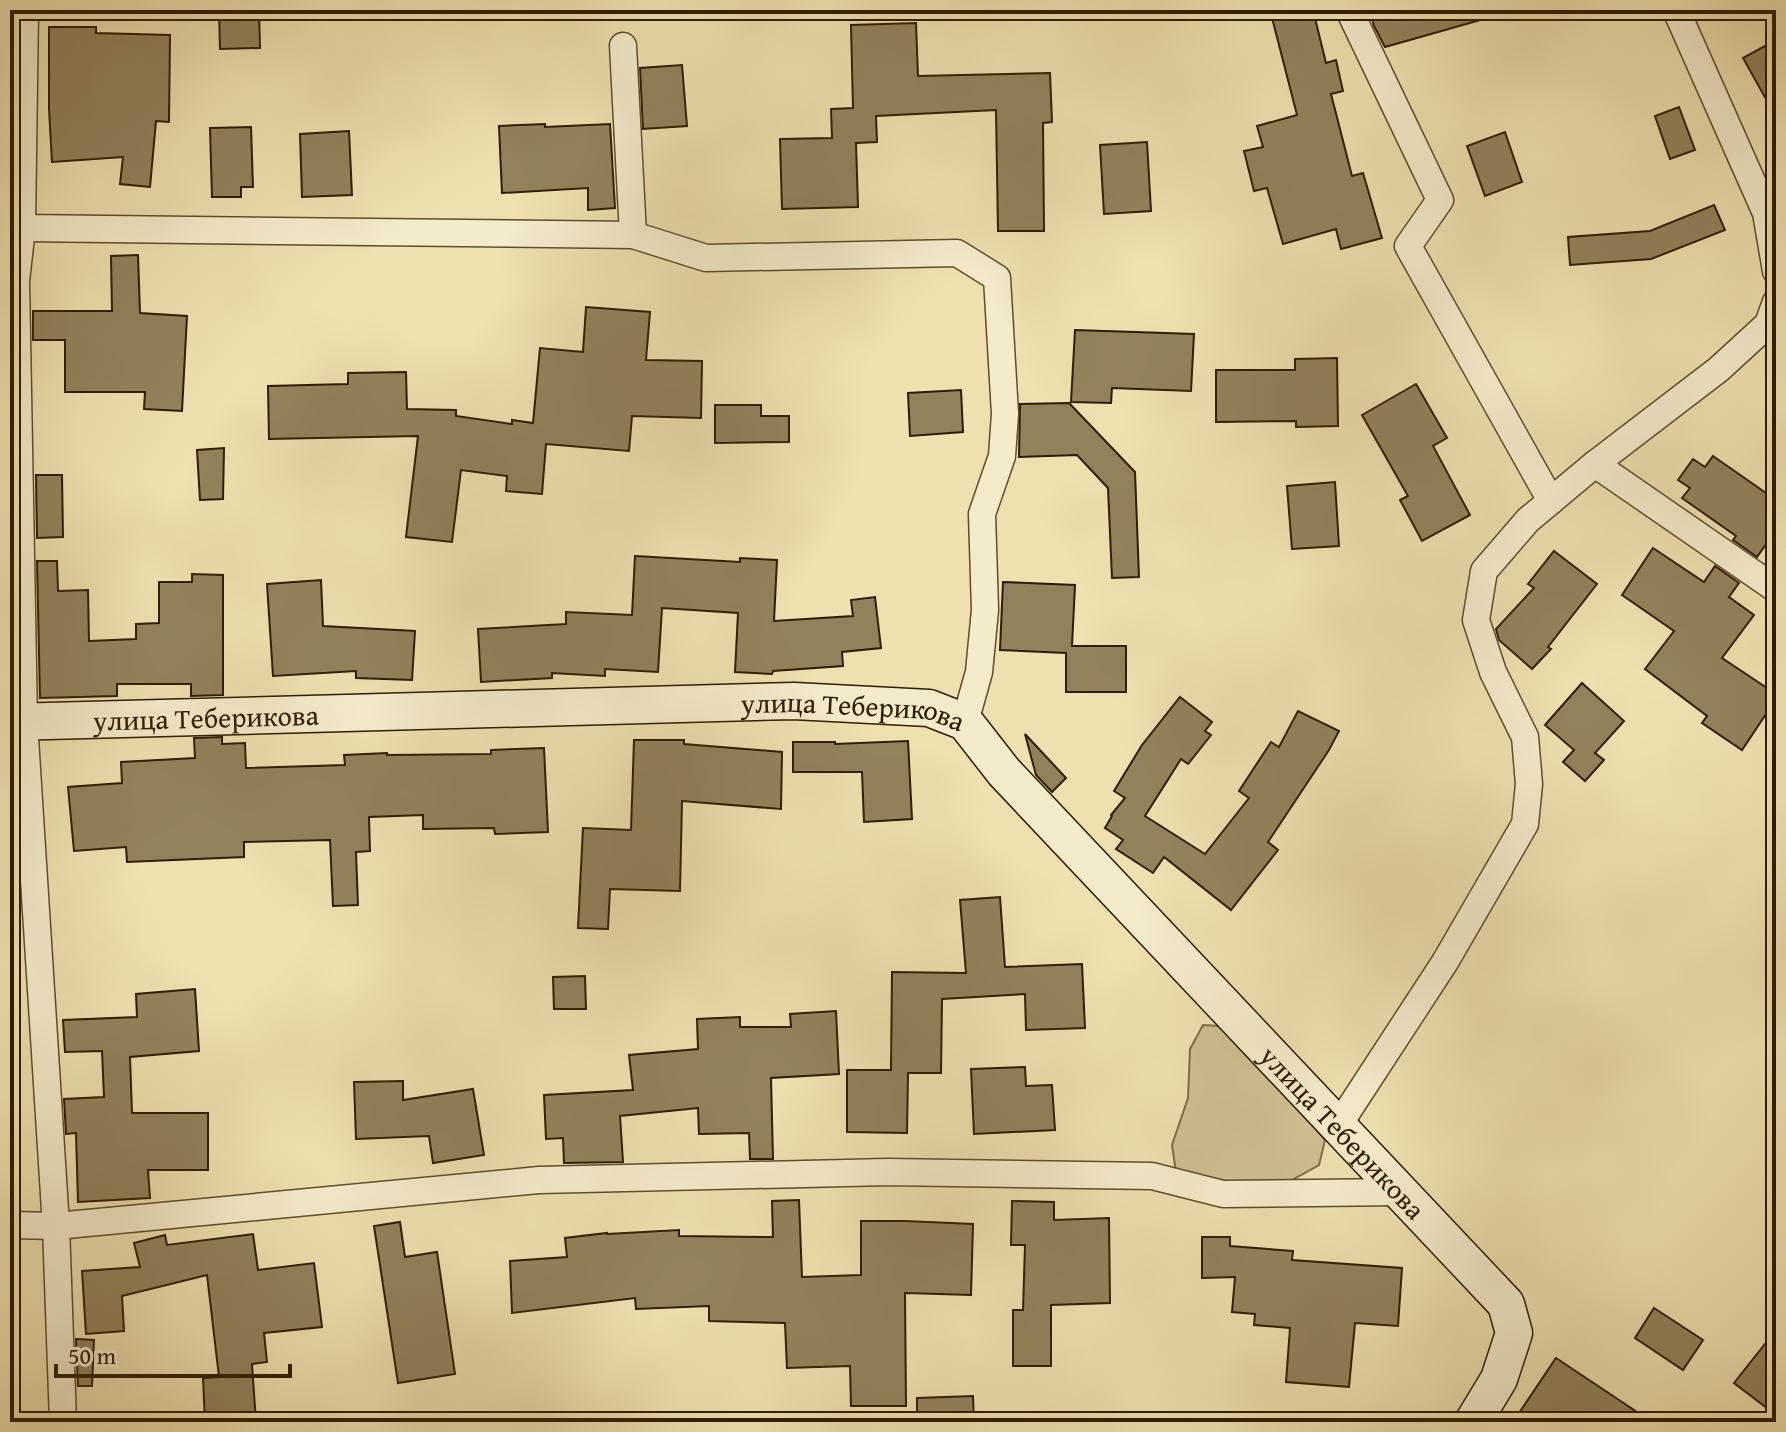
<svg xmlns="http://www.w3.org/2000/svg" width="1786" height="1432" font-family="'Gentium Book Plus',serif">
  <rect width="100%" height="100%" fill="#eee0af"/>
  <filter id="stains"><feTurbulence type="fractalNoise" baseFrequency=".0025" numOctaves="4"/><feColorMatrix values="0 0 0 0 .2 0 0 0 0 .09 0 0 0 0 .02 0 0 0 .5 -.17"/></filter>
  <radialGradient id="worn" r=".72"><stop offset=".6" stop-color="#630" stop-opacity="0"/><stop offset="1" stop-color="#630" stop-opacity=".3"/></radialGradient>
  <!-- green -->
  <polygon fill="#cebf91" stroke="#7e6e49" stroke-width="2" points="1203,1025 1219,1026 1263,1066 1325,1140 1319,1165 1292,1180 1253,1187 1176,1172 1172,1145 1188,1098 1190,1049"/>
  <!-- building -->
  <g fill="#92825b" stroke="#2f1c01" stroke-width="2">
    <polygon points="219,10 259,10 260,48 220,49"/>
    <polygon points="1270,10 1313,10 1326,63 1336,60 1343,91 1331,94 1352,176 1363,173 1382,238 1341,249 1336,229 1283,244 1267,188 1254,191 1244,151 1263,147 1257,126 1297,115"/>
    <polygon points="1370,10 1490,10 1491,17 1385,47 1374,26"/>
    <polygon points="916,23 918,76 1050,73 1052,122 1043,123 1044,231 998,231 996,110 876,116 877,142 856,143 858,207 782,209 780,139 832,138 831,109 853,108 851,25"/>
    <polygon points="49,27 96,27 96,33 170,35 169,122 156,121 150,187 120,184 123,157 52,162 49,109"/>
    <polygon points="1776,40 1776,117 1743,58"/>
    <polygon points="682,65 687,126 643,129 640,68"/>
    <polygon points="1679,107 1695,150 1670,159 1655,116"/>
    <polygon points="545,124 545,127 610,124 615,208 588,210 588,188 502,193 499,126"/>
    <polygon points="251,127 253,187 241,187 241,197 212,197 210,128"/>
    <polygon points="349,131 352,195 302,197 300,134"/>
    <polygon points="1505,132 1522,182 1485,196 1467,146"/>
    <polygon points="1147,142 1151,211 1104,214 1100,145"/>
    <polygon points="1714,205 1725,230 1651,259 1570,265 1568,237 1650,231"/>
    <polygon points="138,255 140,313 187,316 182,411 144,409 145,392 65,392 65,340 33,340 33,311 112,311 111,256"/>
    <polygon points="586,307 650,312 646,360 702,361 701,418 632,416 629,451 546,444 542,494 506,491 507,476 461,470 452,542 406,537 418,436 269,439 268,386 348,384 348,373 406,372 407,409 456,410 456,416 512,424 512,420 533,423 540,348 583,352"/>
    <polygon points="1075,330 1194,334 1191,391 1112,388 1111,403 1071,402"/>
    <polygon points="1337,358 1338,426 1296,427 1296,421 1216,422 1216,370 1295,370 1295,359"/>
    <polygon points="1416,384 1447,438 1433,446 1470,515 1422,541 1400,500 1408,496 1362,415"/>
    <polygon points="961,390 963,432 910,436 908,393"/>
    <polygon points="1069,403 1135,472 1139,577 1112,578 1108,488 1077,455 1019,457 1020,404"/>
    <polygon points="715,405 761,405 761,416 789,416 789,442 715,443"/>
    <polygon points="224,448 223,499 200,500 197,450"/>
    <polygon points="1713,456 1776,500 1776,530 1757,557 1733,540 1736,536 1682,498 1690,488 1678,480 1693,459 1705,467"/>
    <polygon points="36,475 62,475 63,537 37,538"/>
    <polygon points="1335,482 1339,546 1292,549 1287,486"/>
    <polygon points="1653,548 1704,582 1715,566 1739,583 1729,597 1754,615 1722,658 1776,694 1776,699 1742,750 1702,723 1707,716 1645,669 1674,631 1622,595"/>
    <polygon points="1554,551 1597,584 1548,647 1551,649 1532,669 1499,640 1496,629 1534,588 1528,584"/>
    <polygon points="635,556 740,562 740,558 777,560 774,621 853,616 851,600 875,597 881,648 842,652 843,666 773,671 772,674 735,672 738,613 662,608 658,672 605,669 605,676 552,673 552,678 481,682 478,629 566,624 566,612 632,615"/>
    <polygon points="37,561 57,561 58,591 88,590 89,641 136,639 136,624 159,623 159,582 192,582 192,574 223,575 223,695 191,696 191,684 117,684 117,696 40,698"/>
    <polygon points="321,580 323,626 415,631 412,680 356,678 356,671 273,676 267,584"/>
    <polygon points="1003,582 1075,585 1072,646 1126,646 1126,692 1066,692 1066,653 1000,650"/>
    <polygon points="1582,683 1624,721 1595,753 1604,760 1585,781 1563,762 1574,750 1545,725"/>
    <polygon points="1180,697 1212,722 1205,731 1211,735 1188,764 1181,759 1145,816 1205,854 1249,798 1239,791 1271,742 1279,747 1298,711 1339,731 1329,750 1268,842 1278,850 1231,910 1164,857 1153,873 1116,849 1123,840 1105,828 1112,816 1111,815 1125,798 1114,791 1142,745"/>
    <polygon points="1025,734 1066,778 1052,792 1036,775"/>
    <polygon points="222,737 222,744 245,743 246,768 345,765 344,755 387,753 387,755 491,754 491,750 544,748 548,832 495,834 494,828 423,829 423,815 369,817 370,851 356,852 358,905 333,906 330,840 244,842 244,857 127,862 126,847 74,851 68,787 122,783 121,762 195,758 194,738"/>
    <polygon points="634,740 684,740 684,744 782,752 781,809 682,801 680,891 610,889 608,929 578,928 583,828 631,830"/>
    <polygon points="908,741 912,819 864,822 862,772 793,772 793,742 835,742 835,744"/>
    <polygon points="1000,897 1005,967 1082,964 1085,1028 1026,1030 1025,994 942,999 941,1073 908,1073 907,1133 847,1132 847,1070 891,1070 892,972 966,973 960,900"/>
    <polygon points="585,976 586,1009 554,1009 553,977"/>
    <polygon points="195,989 199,1051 130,1057 132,1113 208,1113 208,1170 148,1170 150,1198 78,1202 76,1133 66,1134 64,1099 104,1097 102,1051 65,1052 63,1020 137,1017 136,994"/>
    <polygon points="836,1011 839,1074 771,1078 773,1159 750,1159 749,1133 699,1134 698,1108 620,1116 623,1162 564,1163 563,1138 546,1139 544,1095 633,1090 629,1055 698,1049 697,1019 740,1017 740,1027 791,1027 790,1014"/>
    <polygon points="1025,1067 1026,1086 1052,1085 1055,1130 974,1134 971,1069"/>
    <polygon points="403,1081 403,1100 473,1089 484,1155 433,1163 429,1136 356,1139 354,1082"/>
    <polygon points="799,1200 802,1277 861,1275 861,1221 905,1221 973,1224 971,1295 905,1293 906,1406 851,1406 850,1366 787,1368 785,1323 709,1321 709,1306 636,1309 635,1298 512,1313 510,1261 567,1257 565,1238 607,1233 607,1234 679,1230 679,1236 773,1237 772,1201"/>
    <polygon points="1012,1201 1054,1202 1054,1220 1109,1218 1110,1303 1051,1305 1051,1366 1013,1366 1013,1310 1023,1310 1025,1245 1011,1245"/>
    <polygon points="400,1222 405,1257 437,1252 455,1374 398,1383 374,1226"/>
    <polygon points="253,1234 258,1270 314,1263 322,1327 264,1333 267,1362 252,1364 256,1422 205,1422 203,1378 219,1377 207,1275 122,1296 124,1331 86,1334 82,1271 140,1267 134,1243 165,1235 167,1245"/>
    <polygon points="1202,1237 1230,1237 1230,1246 1293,1251 1292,1260 1402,1268 1398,1326 1355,1323 1349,1387 1286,1382 1290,1328 1254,1325 1255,1314 1232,1312 1235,1277 1202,1278"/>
    <polygon points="1654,1308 1703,1340 1683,1370 1635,1338"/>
    <polygon points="1776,1330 1776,1415 1734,1383"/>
    <polygon points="76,1339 94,1340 92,1386 78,1386"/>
    <polygon points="1556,1358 1652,1422 1513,1422"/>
    <polygon points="973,1396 974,1422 917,1422 917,1398"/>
  </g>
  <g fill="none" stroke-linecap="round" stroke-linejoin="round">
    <defs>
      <g id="street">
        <polyline points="25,10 22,228 16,281 24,722 56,1226 63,1422"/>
        <polyline points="1349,10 1440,200 1408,246 1551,501"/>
        <polyline points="1676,10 1766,213 1776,271"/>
        <polyline points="623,46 633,235"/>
        <polyline points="22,228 633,235 706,258 957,253 997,278 1005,414 1002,456 982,514 985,610 979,672 965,722"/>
        <polyline points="1595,464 1776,589"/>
        <polyline points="1338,1126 1445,962 1525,824 1529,784 1525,737 1493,672 1476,620 1484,571 1528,520 1595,464 1719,369 1768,324 1776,302"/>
        <polyline points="10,1225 56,1226 539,1180 888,1172 1152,1176 1223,1194 1400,1192"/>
      </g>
      <g id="secondary">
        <path id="s1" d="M10,722L794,701L929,708L965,722L1004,772L1506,1304L1514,1333L1499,1379L1473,1422"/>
      </g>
    </defs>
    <!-- street casing -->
    <use href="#street" stroke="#5f4d2c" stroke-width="29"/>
    <!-- secondary casing -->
    <use href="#secondary" stroke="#2f1c01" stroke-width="39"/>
    <!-- street -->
    <use href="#street" stroke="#f4ebcb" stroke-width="26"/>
    <!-- secondary -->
    <use href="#secondary" stroke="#f4ebcb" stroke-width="36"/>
  </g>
  <g text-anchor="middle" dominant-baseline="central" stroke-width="8" stroke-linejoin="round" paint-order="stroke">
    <!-- street labels -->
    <g font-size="28" fill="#2f1c01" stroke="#f4ebcb">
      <text stroke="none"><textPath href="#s1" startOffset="196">улица Теберикова</textPath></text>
      <text stroke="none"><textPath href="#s1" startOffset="844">улица Теберикова</textPath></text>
      <text stroke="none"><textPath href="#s1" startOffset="1516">улица Теберикова</textPath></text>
    </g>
  </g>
  <!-- margin -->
  <rect width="1786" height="1432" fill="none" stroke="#eee0af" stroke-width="40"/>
  <rect x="12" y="12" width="1762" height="1408" fill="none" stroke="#2f1c01" stroke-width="4"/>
  <rect x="20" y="20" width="1746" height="1392" fill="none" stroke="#2f1c01" stroke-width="2"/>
  <!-- scale -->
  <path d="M56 1364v12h234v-12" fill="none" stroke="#2f1c01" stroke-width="4"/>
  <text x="68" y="1364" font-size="24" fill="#2f1c01" stroke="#f4ebcb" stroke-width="6" paint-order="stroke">50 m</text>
  <rect width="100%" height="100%" filter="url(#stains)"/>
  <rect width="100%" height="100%" fill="url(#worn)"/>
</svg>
